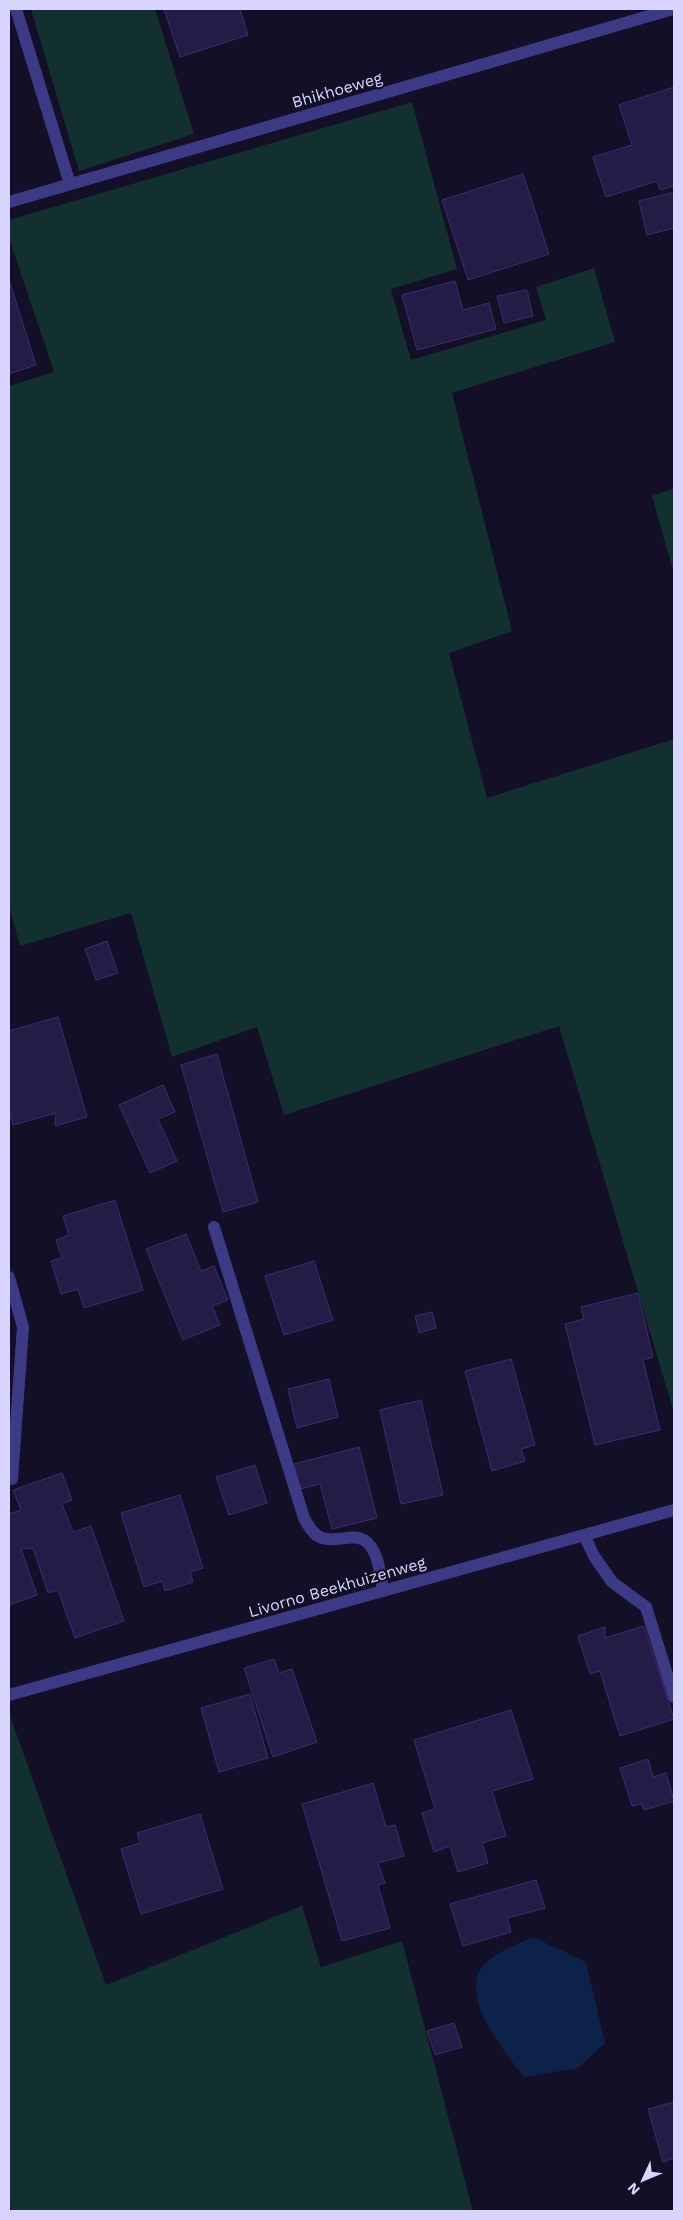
<svg xmlns="http://www.w3.org/2000/svg" width="683" height="2220" font-family="'Work Sans',sans-serif">
  <rect width="100%" height="100%" fill="#130f26"/>
  <!-- green -->
  <g fill="#12302f">
    <polygon points="31,9 155,9 194,134 79,171"/>
    <polygon points="412,102 457,269 391,289 411,360 546,320 536,287 594,268 615,342 452,393 512,631 449,653 487,798 674,739 674,1413 559,1026 284,1115 257,1027 172,1057 131,913 20,946 9,907 9,386 54,372 9,238 9,220"/>
    <polygon points="674,488 674,574 652,496"/>
    <polygon points="9,1713 106,1985 302,1906 321,1967 402,1941 473,2211 12,2211 9,2205"/>
  </g>
  <!-- water -->
  <path fill="#0c2248" d="M533,1937L586,1962L605,2043L578,2068L524,2077C506,2053 464,2004 479,1972C486,1956 518,1944 533,1937Z"/>
  <!-- building -->
  <g fill="#241b47" stroke="#3b2d73">
    <polygon points="164,9 240,9 248,35 180,57"/>
    <polygon points="674,87 674,186 660,190 657,181 606,197 593,157 632,145 619,105"/>
    <polygon points="523,174 549,254 468,280 442,200"/>
    <polygon points="674,192 674,228 647,235 639,201"/>
    <polygon points="9,280 36,365 9,374"/>
    <polygon points="455,281 463,310 489,303 496,329 417,350 402,295"/>
    <polygon points="527,290 533,316 504,323 497,296"/>
    <polygon points="107,941 118,973 96,980 85,949"/>
    <polygon points="58,1017 87,1117 55,1126 56,1113 13,1125 9,1112 9,1031"/>
    <polygon points="217,1054 258,1202 223,1212 181,1065"/>
    <polygon points="163,1085 175,1112 158,1119 177,1161 150,1173 119,1105"/>
    <polygon points="115,1200 143,1290 84,1308 78,1289 61,1294 51,1261 62,1258 56,1240 69,1235 63,1216"/>
    <polygon points="186,1234 201,1271 214,1266 228,1300 212,1306 220,1325 183,1340 146,1249"/>
    <polygon points="314,1261 333,1320 284,1335 265,1276"/>
    <polygon points="638,1293 653,1357 643,1360 660,1430 595,1445 565,1324 584,1319 581,1307"/>
    <polygon points="432,1312 436,1328 419,1333 415,1316"/>
    <polygon points="511,1359 535,1445 521,1449 525,1461 492,1471 465,1371"/>
    <polygon points="329,1379 338,1417 297,1428 288,1389"/>
    <polygon points="421,1400 443,1495 401,1504 380,1410"/>
    <polygon points="359,1447 377,1518 332,1529 320,1484 300,1489 294,1464"/>
    <polygon points="255,1465 267,1503 229,1515 216,1477"/>
    <polygon points="62,1473 72,1500 62,1504 73,1532 91,1526 124,1621 75,1638 58,1590 48,1593 33,1548 21,1549 37,1595 9,1605 9,1514 21,1510 13,1490"/>
    <polygon points="180,1495 203,1568 190,1572 193,1582 165,1591 162,1581 144,1587 121,1513"/>
    <polygon points="644,1626 674,1719 620,1736 600,1671 590,1674 578,1636 605,1627 605,1638"/>
    <polygon points="274,1659 279,1673 292,1669 317,1742 273,1757 244,1668"/>
    <polygon points="250,1694 268,1758 219,1772 201,1708"/>
    <polygon points="511,1710 533,1779 492,1791 506,1836 482,1843 488,1863 458,1872 450,1846 434,1852 422,1813 435,1809 414,1740"/>
    <polygon points="648,1759 653,1777 666,1773 674,1801 644,1810 642,1804 632,1806 620,1768"/>
    <polygon points="373,1783 386,1827 395,1825 404,1856 378,1863 385,1883 378,1885 390,1928 342,1941 302,1804"/>
    <polygon points="200,1814 223,1889 141,1914 121,1849 140,1843 137,1833"/>
    <polygon points="536,1880 545,1908 507,1918 511,1932 463,1946 450,1904"/>
    <polygon points="454,2023 462,2047 435,2055 427,2031"/>
    <polygon points="674,2102 674,2158 663,2162 648,2109"/>
  </g>
  <g fill="none" stroke-linecap="round" stroke-linejoin="round">
    <!-- lane -->
    <g stroke="#3d3a85" stroke-width="12">
      <polyline points="16,9 70,184"/>
      <path d="M214,1227L304,1518C308,1525 313,1535 322,1538C342,1544 361,1526 374,1552C380,1563 381,1579 383,1591"/>
      <polyline points="9,1277 23,1327 12,1479"/>
      <polyline points="584,1535 594,1556 612,1582 646,1607 674,1697"/>
    </g>
    <!-- street -->
    <g stroke="#3d3a85" stroke-width="12">
      <polyline points="9,202 673,9"/>
      <polyline points="9,1695 674,1510"/>
    </g>
  </g>
  <g text-anchor="middle" dominant-baseline="central" stroke-width="4.5" stroke-linejoin="round" paint-order="stroke">
    <!-- street labels -->
    <g font-size="16" fill="#d9d4ff" stroke="#130f26">
      <text transform="translate(337 90) rotate(-16)">Bhikhoeweg</text>
      <text transform="translate(337 1587) rotate(-16)">Livorno Beekhuizenweg</text>
    </g>
  </g>
  <!-- border -->
  <rect width="683" height="2220" fill="none" stroke="#d9d4ff" stroke-width="20"/>
  <!-- north arrow -->
  <g transform="translate(643 2180) rotate(226)" stroke="#130f26" stroke-width="4" paint-order="stroke">
  <path d="M0-4L9 19L0 12L-9 19Z" fill="#d9d4ff"/>
  <text y="-8" font-size="14" font-weight="bold" text-anchor="middle" fill="#d9d4ff">N</text>
  </g>
</svg>
